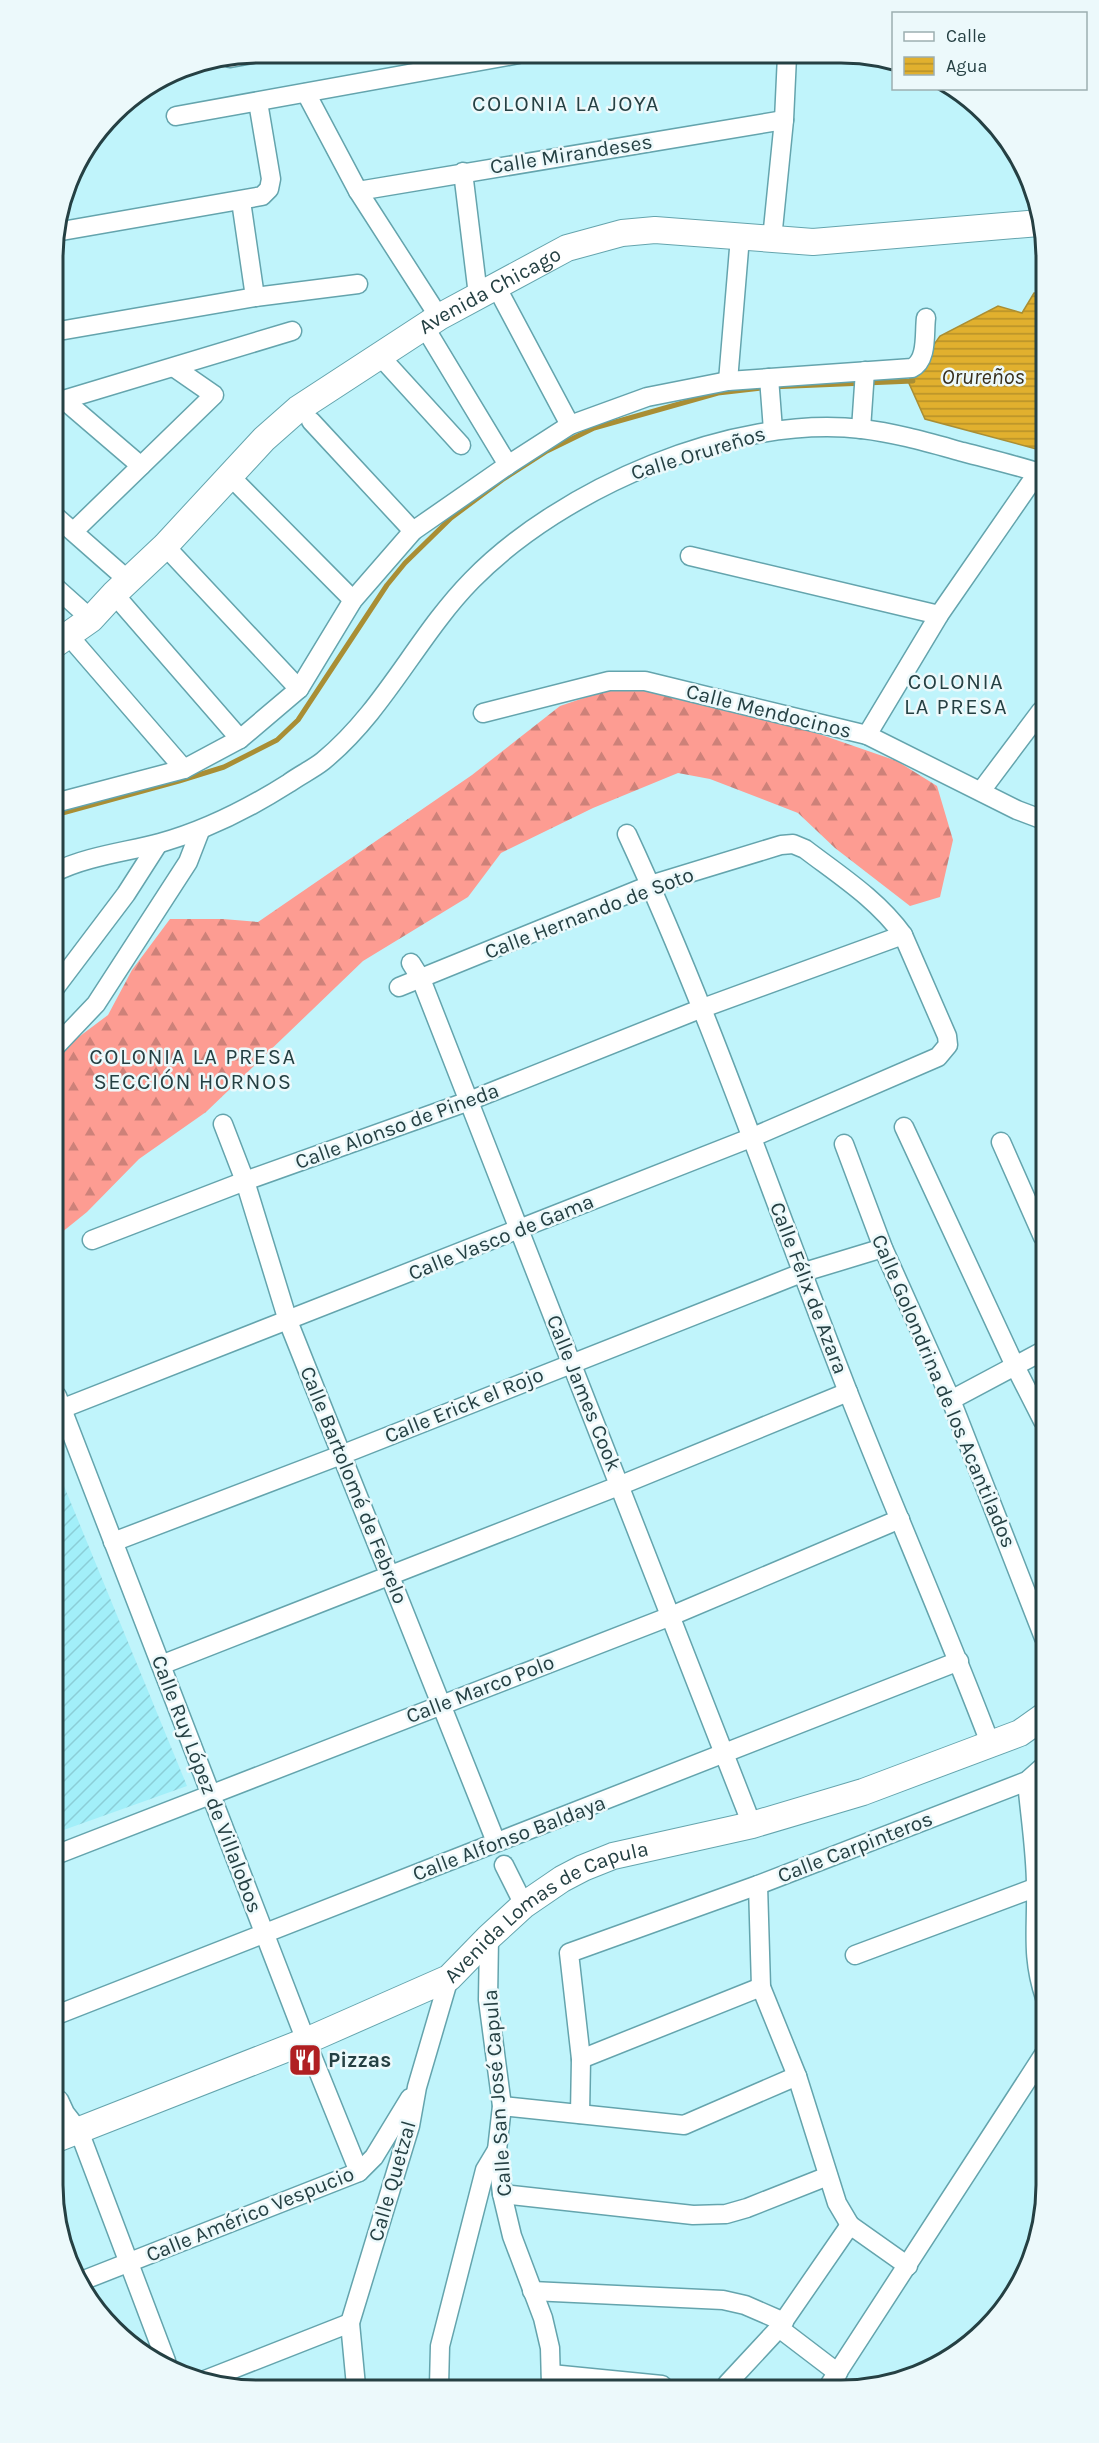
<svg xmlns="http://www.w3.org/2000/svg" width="1099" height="2443" font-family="Karla,sans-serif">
  <defs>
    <pattern id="industrial-furrows" width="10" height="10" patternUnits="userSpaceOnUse" patternTransform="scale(1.5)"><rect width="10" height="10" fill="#a2eff9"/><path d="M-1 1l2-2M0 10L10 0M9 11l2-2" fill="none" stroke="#8bced7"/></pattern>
    <pattern id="forest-firs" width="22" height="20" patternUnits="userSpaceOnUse" patternTransform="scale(1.5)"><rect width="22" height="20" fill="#fd9c92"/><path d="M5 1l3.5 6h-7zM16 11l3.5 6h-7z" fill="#cd8179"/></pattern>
    <pattern id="water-rules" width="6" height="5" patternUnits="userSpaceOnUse" patternTransform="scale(1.5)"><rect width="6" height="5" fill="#e1b02e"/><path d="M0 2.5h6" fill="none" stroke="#b69129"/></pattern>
  </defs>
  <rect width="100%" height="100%" fill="#c0f4fb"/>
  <!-- industrial -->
  <polygon fill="url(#industrial-furrows)" points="57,1469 187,1786 58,1832"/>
  <!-- forest -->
  <polygon fill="url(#forest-firs)" points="619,686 727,705 819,734 897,761 937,786 953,840 940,897 910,906 835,848 798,813 710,779 678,773 593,808 501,853 468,897 363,961 206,1112 139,1159 87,1212 56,1237 56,1054 108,1015 132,970 170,919 223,919 258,922 472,775 560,706"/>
  <!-- water -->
  <polygon fill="url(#water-rules)" stroke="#a98e34" stroke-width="1.5" points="1034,293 1040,293 1040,450 925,419 908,381 940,336 998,306 1022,313"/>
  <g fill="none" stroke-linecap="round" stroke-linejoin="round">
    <!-- stream -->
    <polyline stroke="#a98e34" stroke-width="5" points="55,815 179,781 224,767 277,740 298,720 387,585 405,563 451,518 502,480 547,451 594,428 718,393 770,387 913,381"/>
    <defs>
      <g id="street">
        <polyline points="230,58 258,53"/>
        <polyline points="306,93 358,191 439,317"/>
        <polyline points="176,116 519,54"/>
        <polyline points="463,172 478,295"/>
        <polyline points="358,191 784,120"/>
        <polyline points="241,201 255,297"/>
        <polyline points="56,232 262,196 269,189 271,179 258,102"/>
        <polyline points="772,239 784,120 787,56"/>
        <polyline points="496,286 570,425"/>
        <polyline points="424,326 508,465"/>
        <polyline points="53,332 255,297 358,284"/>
        <polyline points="379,355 461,445"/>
        <polyline points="769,378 773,430"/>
        <polyline points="728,381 740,237"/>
        <polyline points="64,400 141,466"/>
        <polyline points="53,403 292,331"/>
        <polyline points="311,421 413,531"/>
        <polyline points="861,429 865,371"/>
        <polyline points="231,477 353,600"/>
        <polyline points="54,515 129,581"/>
        <polyline points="74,531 214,395 175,368"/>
        <polyline points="165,546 299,689"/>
        <polyline points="690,556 939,615"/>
        <polyline points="54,586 91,619"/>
        <polyline points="114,594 240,739"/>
        <polyline points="69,636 184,769"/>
        <polyline points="483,713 609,681 645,681 867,735 1017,810 1041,819"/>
        <polyline points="867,735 939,615 1038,472"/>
        <polyline points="981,791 1041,711"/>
        <path d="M55,803L184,769L240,739L299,689L353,600L413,531L508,465L570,425L647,397L728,381L912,368C928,360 924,333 926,318"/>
        <path d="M627,834C711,1015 775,1205 848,1392C894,1509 945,1625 990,1743"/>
        <path d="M55,872C87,856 126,852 160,843C207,830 248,809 289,783C300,775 313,769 323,761C385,710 417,636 472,580C562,488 733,414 862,429C896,433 930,443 963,452C989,459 1015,465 1040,473"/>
        <polyline points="411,963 421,979 752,1825"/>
        <polyline points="55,988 126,894 158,844"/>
        <polyline points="56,1046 96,1004 188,862 200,831"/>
        <polyline points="223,1124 245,1181 288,1321 496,1842"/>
        <polyline points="904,1127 1015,1366 1043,1421"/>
        <polyline points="1001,1142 1043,1237"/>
        <polyline points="844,1144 883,1248 951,1400 1044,1638"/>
        <polyline points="92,1240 245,1181 469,1101 700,1009 903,935"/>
        <polyline points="57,1396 306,2041 359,2172"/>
        <polyline points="951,1400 1043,1351"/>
        <path d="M61,1409L753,1137L938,1057L948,1045L947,1036L903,935C877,899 839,875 805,849L793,844L781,845L650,885L399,987"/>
        <polyline points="113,1542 341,1455 804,1272 883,1248"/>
        <polyline points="161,1665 621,1485 848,1392"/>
        <path d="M1027,1781C1030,1816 1036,1852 1036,1887C1037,1930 1031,1956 1045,1998"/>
        <polyline points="58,1854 671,1616 900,1519"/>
        <polyline points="504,1865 524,1905"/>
        <polyline points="758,1885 761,1987 797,2076 837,2203 850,2225"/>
        <polyline points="489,1937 488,2000 502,2106 497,2150 502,2194 512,2236 543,2318 550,2348 551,2385"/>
        <polyline points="855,1955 1037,1887"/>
        <polyline points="59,2014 959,1661"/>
        <polyline points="581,2059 761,1987"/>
        <polyline points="59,2100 65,2113 79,2131 166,2361"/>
        <polyline points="502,2106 684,2125 797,2076"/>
        <polyline points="580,2114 581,2059 569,1953 758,1885 1027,1781 1045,1765"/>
        <polyline points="502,2194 693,2215 726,2214 747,2208 828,2176"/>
        <polyline points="79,2282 359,2172 374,2157 410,2098"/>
        <polyline points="532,2291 723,2300 745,2305 784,2322"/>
        <polyline points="779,2328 838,2373"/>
        <polyline points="551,2374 662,2385"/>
        <polyline points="205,2380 350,2323"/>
        <polyline points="727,2384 779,2328 850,2225 908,2266"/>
        <polyline points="830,2384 1046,2051"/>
        <polyline points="356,2386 350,2323 410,2126 417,2087 449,1978"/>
        <polyline points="439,2386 440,2346 485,2170 497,2150"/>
      </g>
      <g id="secondary">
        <path id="s1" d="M54,645L91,619L114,594L165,546L264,439L298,409L439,317L567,248L622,233L655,230L813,242L1039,223"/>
        <path id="s2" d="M59,2138L306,2041L449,1978L489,1937L524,1905L562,1879L583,1868L613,1856L752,1825L863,1792L1020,1733L1044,1716"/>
      </g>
    </defs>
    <!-- street casing -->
    <use href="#street" stroke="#64a4ad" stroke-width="21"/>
    <!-- secondary casing -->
    <use href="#secondary" stroke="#64a4ad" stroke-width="28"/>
    <!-- street -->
    <use href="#street" stroke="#fff" stroke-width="18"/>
    <!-- secondary -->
    <use href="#secondary" stroke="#fff" stroke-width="26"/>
  </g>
  <!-- icons -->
  <defs>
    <symbol id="restaurant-square" viewBox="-11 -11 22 22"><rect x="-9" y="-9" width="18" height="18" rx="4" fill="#b01f22" stroke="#ecf9fb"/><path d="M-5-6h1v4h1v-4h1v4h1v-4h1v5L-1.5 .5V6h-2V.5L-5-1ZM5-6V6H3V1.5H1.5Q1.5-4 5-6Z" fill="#fff"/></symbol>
  </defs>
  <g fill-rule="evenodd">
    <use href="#restaurant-square" x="286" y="2041" width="38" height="38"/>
  </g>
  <g text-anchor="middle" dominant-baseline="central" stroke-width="5" stroke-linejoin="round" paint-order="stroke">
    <!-- street labels -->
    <g font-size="21" fill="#254043" stroke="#ecf9fb">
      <text transform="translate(571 154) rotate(-9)">Calle Mirandeses</text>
      <text stroke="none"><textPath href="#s1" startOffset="566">Avenida Chicago</textPath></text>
      <text transform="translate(698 453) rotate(-17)">Calle Orureños</text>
      <text transform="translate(769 711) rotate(14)">Calle Mendocinos</text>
      <text transform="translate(589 913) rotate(-21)">Calle Hernando de Soto</text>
      <text transform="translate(397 1126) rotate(-20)">Calle Alonso de Pineda</text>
      <text transform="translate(501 1237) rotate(-22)">Calle Vasco de Gama</text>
      <text transform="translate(809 1288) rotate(69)">Calle Félix de Azara</text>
      <text transform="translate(944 1391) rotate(67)">Calle Golondrina de los Acantilados</text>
      <text transform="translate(584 1393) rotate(68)">Calle James Cook</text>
      <text transform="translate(464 1405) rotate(-22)">Calle Erick el Rojo</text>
      <text transform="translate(354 1485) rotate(68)">Calle Bartolomé de Febrelo</text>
      <text transform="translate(480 1689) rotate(-21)">Calle Marco Polo</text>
      <text transform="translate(207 1784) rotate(69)">Calle Ruy López de Villalobos</text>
      <text transform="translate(509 1838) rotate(-21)">Calle Alfonso Baldaya</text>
      <text transform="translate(855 1847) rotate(-21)">Calle Carpinteros</text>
      <text stroke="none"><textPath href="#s2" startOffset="542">Avenida Lomas de Capula</textPath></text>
      <text transform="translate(497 2093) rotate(-94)">Calle San José Capula</text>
      <text transform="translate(392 2181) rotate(-74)">Calle Quetzal</text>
      <text transform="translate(250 2214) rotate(-22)">Calle Américo Vespucio</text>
    </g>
    <!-- poi labels -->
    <g font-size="21" font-weight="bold" fill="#254043" stroke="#ecf9fb" text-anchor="start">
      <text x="328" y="2060">Pizzas</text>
    </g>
    <!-- neighbourhood labels -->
    <g font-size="22" letter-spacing="1.5" fill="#254043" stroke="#ecf9fb">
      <text x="566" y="104">COLONIA LA JOYA</text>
      <text x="956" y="682">COLONIA<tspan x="956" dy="25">LA PRESA</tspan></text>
      <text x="193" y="1057">COLONIA LA PRESA<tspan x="193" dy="25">SECCIÓN HORNOS</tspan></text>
    </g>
    <!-- water labels -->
    <g font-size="22" font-style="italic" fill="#382f1b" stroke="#ecf9fb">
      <text x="983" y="377">Orureños</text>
    </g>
  </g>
  <!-- crop -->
  <path d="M0 0H1099V2443H0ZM258 63H841A195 195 0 0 1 1036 258V2185A195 195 0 0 1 841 2380H258A195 195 0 0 1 63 2185V258A195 195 0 0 1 258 63Z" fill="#ecf9fb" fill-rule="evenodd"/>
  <path fill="none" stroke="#254043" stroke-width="3" d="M258 63H841A195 195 0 0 1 1036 258V2185A195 195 0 0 1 841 2380H258A195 195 0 0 1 63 2185V258A195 195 0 0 1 258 63Z"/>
  <!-- legend -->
  <rect x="892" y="12" width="195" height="78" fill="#ecf9fb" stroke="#9cafb1" stroke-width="1.5"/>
  <rect x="904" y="32" width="30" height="9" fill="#ffffff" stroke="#9cafb1" stroke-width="1.5"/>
  <text x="946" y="42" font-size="18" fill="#254043">Calle</text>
  <rect x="904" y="57" width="30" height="18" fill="url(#water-rules)" stroke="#9cafb1" stroke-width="1.5"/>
  <text x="946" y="72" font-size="18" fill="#254043">Agua</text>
</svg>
